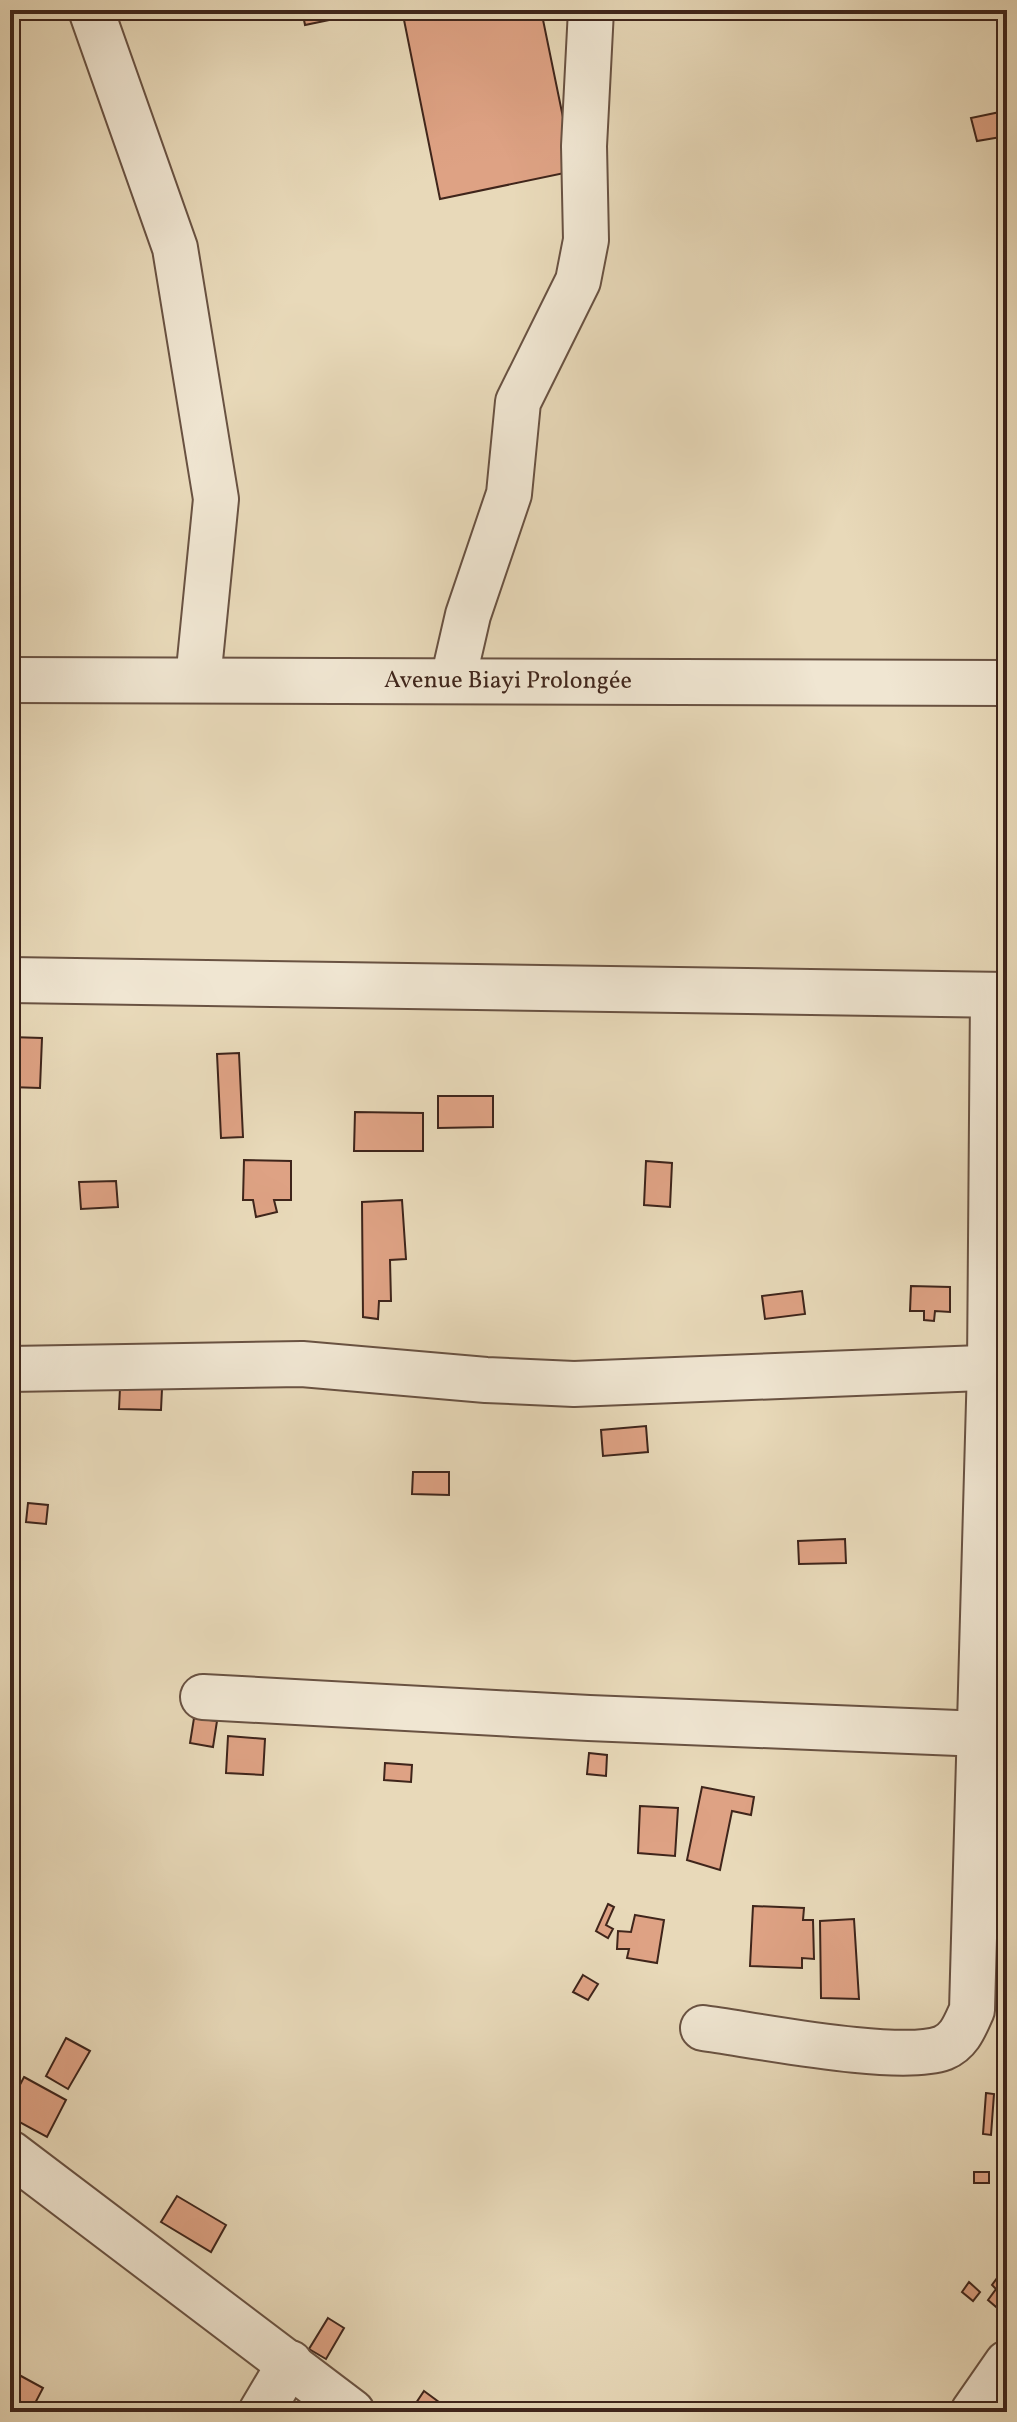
<svg xmlns="http://www.w3.org/2000/svg" width="1017" height="2422" font-family="Vollkorn,serif">
  <rect width="100%" height="100%" fill="#e8d9b9"/>
  <filter id="stains"><feTurbulence type="fractalNoise" baseFrequency=".0025" numOctaves="4"/><feColorMatrix values="0 0 0 0 .2 0 0 0 0 .09 0 0 0 0 .02 0 0 0 .5 -.17"/></filter>
  <radialGradient id="worn" r=".72"><stop offset=".6" stop-color="#630" stop-opacity="0"/><stop offset="1" stop-color="#630" stop-opacity=".3"/></radialGradient>
  <!-- building -->
  <g fill="#dea284" stroke="#3f251b" stroke-width="2">
    <polygon points="302,10 337,10 339,18 305,25"/>
    <polygon points="402,10 541,10 574,171 440,199"/>
    <polygon points="1000,112 1007,136 977,141 971,118"/>
    <polygon points="10,1037 42,1038 40,1088 10,1087"/>
    <polygon points="239,1053 243,1137 221,1138 217,1054"/>
    <polygon points="438,1096 493,1096 493,1127 438,1128"/>
    <polygon points="355,1112 423,1113 423,1151 354,1151"/>
    <polygon points="244,1160 291,1161 291,1200 274,1200 277,1212 256,1217 253,1200 243,1200"/>
    <polygon points="646,1161 672,1163 670,1207 644,1205"/>
    <polygon points="116,1181 118,1207 81,1209 79,1182"/>
    <polygon points="402,1200 406,1259 390,1260 391,1301 379,1301 378,1319 363,1317 362,1202"/>
    <polygon points="911,1286 950,1287 950,1312 935,1311 934,1321 924,1320 924,1311 910,1311"/>
    <polygon points="802,1291 805,1314 765,1319 762,1296"/>
    <polygon points="120,1388 162,1389 161,1410 119,1409"/>
    <polygon points="646,1426 648,1452 603,1456 601,1430"/>
    <polygon points="413,1472 449,1472 449,1495 412,1494"/>
    <polygon points="28,1503 48,1505 46,1524 26,1522"/>
    <polygon points="845,1539 846,1563 799,1564 798,1541"/>
    <polygon points="194,1718 217,1721 213,1747 190,1743"/>
    <polygon points="228,1736 265,1739 263,1775 226,1773"/>
    <polygon points="589,1753 607,1755 606,1776 587,1774"/>
    <polygon points="385,1763 412,1765 411,1782 384,1780"/>
    <polygon points="702,1787 754,1797 751,1815 732,1811 720,1870 687,1860"/>
    <polygon points="640,1806 678,1808 675,1856 638,1853"/>
    <polygon points="608,1904 614,1907 606,1925 613,1929 608,1938 596,1931"/>
    <polygon points="753,1906 804,1908 803,1920 813,1920 814,1959 802,1958 802,1968 750,1966"/>
    <polygon points="635,1915 664,1920 657,1963 627,1958 629,1949 617,1949 618,1931 631,1932"/>
    <polygon points="854,1919 859,1999 821,1998 820,1921"/>
    <polygon points="583,1975 598,1984 588,2000 573,1992"/>
    <polygon points="66,2038 90,2051 68,2089 46,2076"/>
    <polygon points="24,2077 66,2100 47,2137 10,2117 10,2104"/>
    <polygon points="986,2093 994,2094 991,2135 983,2134"/>
    <rect x="974" y="2172" width="15" height="11"/>
    <polygon points="177,2196 226,2225 211,2252 161,2222"/>
    <polygon points="1006,2266 1007,2305 1002,2312 988,2300 996,2289 992,2285"/>
    <polygon points="969,2282 980,2292 973,2301 962,2292"/>
    <polygon points="328,2318 344,2328 326,2359 309,2349"/>
    <polygon points="10,2370 43,2388 31,2411 10,2400"/>
    <polygon points="424,2391 447,2408 444,2412 410,2412"/>
  </g>
  <g fill="none" stroke-linecap="round" stroke-linejoin="round">
    <defs>
      <g id="minor">
        <polyline points="91,10 175,248 216,499 198,680"/>
        <path id="s1" d="M10,680L1007,683"/>
        <polyline points="453,680 468,615 509,494 518,402 578,281 586,240 584,146 591,10"/>
        <polyline points="10,980 1007,995"/>
        <polyline points="10,1369 302,1364 486,1380 574,1384 1007,1367"/>
        <polyline points="203,1697 589,1718 1007,1735"/>
        <path d="M703,2028C755,2035 900,2064 943,2048C960,2041 965,2025 972,2010L990,1366L993,995"/>
        <polyline points="10,2153 352,2412"/>
        <polyline points="261,2412 290,2363"/>
        <polyline points="973,2412 1007,2363"/>
      </g>
    </defs>
    <!-- minor casing -->
    <use href="#minor" stroke="#695242" stroke-width="48"/>
    <!-- minor -->
    <use href="#minor" stroke="#f0e6d2" stroke-width="44"/>
  </g>
  <g text-anchor="middle" dominant-baseline="central" stroke-width="6" stroke-linejoin="round" paint-order="stroke">
    <!-- street labels -->
    <g font-size="24" fill="#3f251b" stroke="#f0e6d2">
      <text stroke="none"><textPath href="#s1" startOffset="498">Avenue Biayi Prolongée</textPath></text>
    </g>
  </g>
  <!-- margin -->
  <rect width="1017" height="2422" fill="none" stroke="#e8d9b9" stroke-width="40"/>
  <rect x="12" y="12" width="993" height="2398" fill="none" stroke="#3f251b" stroke-width="4"/>
  <rect x="20" y="20" width="977" height="2382" fill="none" stroke="#3f251b" stroke-width="2"/>
  <rect width="100%" height="100%" filter="url(#stains)"/>
  <rect width="100%" height="100%" fill="url(#worn)"/>
</svg>
